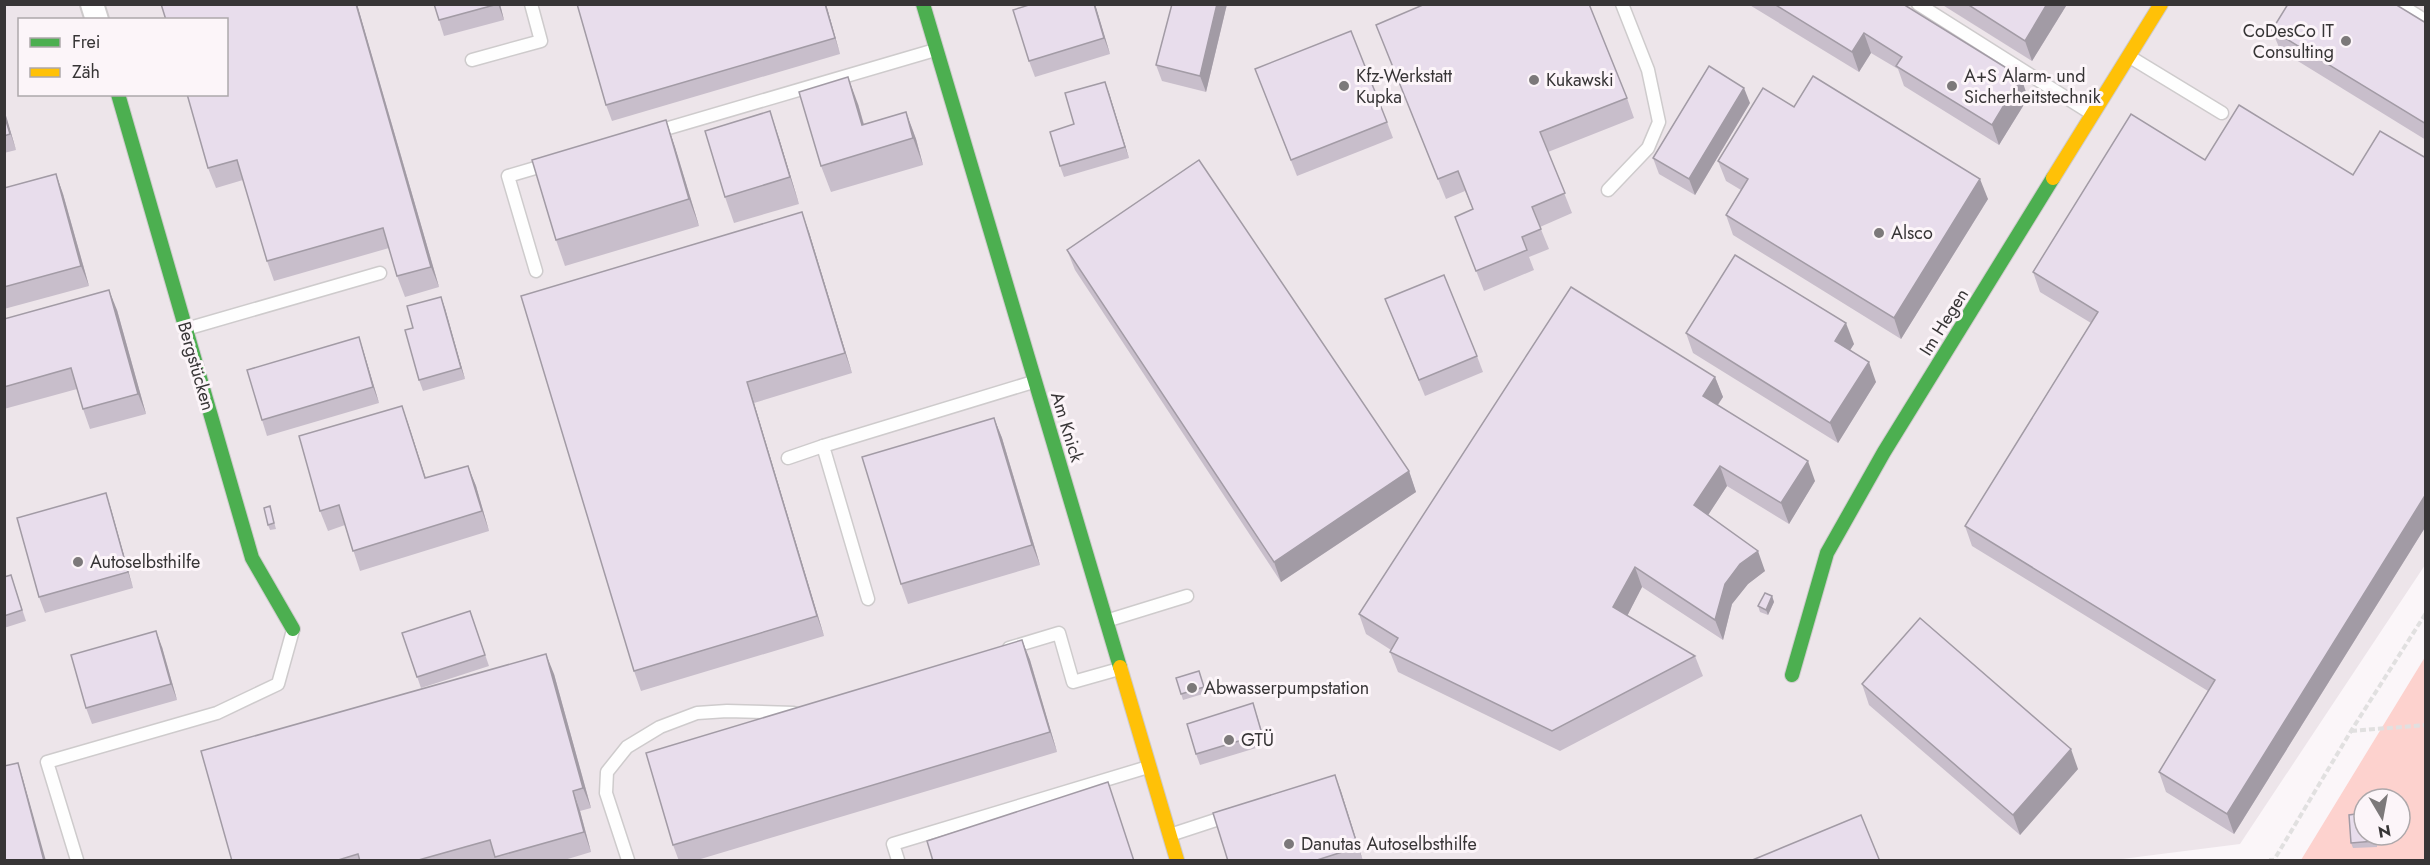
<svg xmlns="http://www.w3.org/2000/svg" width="2430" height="865" font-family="Jost,sans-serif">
  <rect width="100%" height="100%" fill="#fbf6f9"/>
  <!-- built -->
  <path fill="#ede5ea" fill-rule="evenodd" d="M5,5H2425V565L2240,844L2114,860H5ZM20,20H226V94H20Z"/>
  <!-- green -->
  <path fill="#fdd2ce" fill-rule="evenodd" d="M2425,657V860H2301ZM2364,799H2400V835H2364Z"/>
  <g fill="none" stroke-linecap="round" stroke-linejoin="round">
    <defs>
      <g id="lane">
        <polyline points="1918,4 2092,114"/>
        <polyline points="2399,4 2426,21"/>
        <polyline points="2130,57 2222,113"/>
        <polyline points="472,60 541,41 531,4"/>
        <polyline points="655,132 935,50"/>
        <polyline points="1608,190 1648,148 1659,122 1648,70 1622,4"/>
        <polyline points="536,271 508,176 549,164"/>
        <polyline points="186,329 380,273"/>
        <polyline points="788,458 823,446"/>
        <polyline points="868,599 823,446 1033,382"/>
        <polyline points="1106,621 1187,596"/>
        <polyline points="1009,648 1059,633 1073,682 1119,669"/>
        <polyline points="1170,835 1231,815"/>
        <polyline points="77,860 47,762 217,713 278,684 293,630"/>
        <polyline points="628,860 606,793 607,772 627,747 660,727 697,713 727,711 794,713"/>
        <polyline points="898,860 893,844 1148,767"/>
      </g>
      <polyline id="street" points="92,4 97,20"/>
      <g id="fast">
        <polyline points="923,4 1120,667"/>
        <polyline points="118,94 252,558 293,629"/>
        <polyline points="1792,675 1827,553 1884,452 2053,178"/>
      </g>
      <g id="slow">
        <polyline points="2053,178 2161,4"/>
        <polyline points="1120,667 1177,860"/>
      </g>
    </defs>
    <!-- lane casing -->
    <use href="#lane" stroke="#cecbcc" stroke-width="15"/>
    <!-- street casing -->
    <use href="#street" stroke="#cecbcc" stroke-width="26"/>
    <!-- fast casing -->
    <use href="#fast" stroke="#cecbcc" stroke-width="16"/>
    <!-- slow casing -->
    <use href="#slow" stroke="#cecbcc" stroke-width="16"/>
    <!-- path -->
    <g stroke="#e1e0e0" stroke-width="4" stroke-dasharray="6 3" stroke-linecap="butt">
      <polyline points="2351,731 2426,725"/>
      <polyline points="2269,860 2274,860 2351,731 2426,613"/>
    </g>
    <!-- lane -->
    <use href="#lane" stroke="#fefefe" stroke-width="12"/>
    <!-- street -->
    <use href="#street" stroke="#fefefe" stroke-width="22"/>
    <!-- fast -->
    <use href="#fast" stroke="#4caf50" stroke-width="14"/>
    <!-- slow -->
    <use href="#slow" stroke="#ffc107" stroke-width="14"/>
  </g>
  <!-- wall -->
  <g fill="#c8becb">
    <polygon points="357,4 439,287 405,297 397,276 389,248 274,281 267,261 243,180 216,188 208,168"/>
    <polygon points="434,4 500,4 504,20 444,36"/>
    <polygon points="577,4 826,4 840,54 612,121 606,105"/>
    <polygon points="1095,4 1110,54 1035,77 1029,61"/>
    <polygon points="1227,4 1206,92 1162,81 1156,65"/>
    <polygon points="1748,4 1903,4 2028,98 1999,145 1904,86 1898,69 1871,53 1859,72"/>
    <polygon points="1941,4 2066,4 2066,6 2032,61"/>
    <polygon points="2426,23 2426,140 2280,50 2272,30"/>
    <polygon points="1376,25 1627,98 1634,118 1548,152 1572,213 1540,227 1549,249 1529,257 1534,270 1484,291 1455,217 1473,210 1465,191 1446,199"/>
    <polygon points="1255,69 1387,122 1393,138 1297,176"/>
    <polygon points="1109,93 1129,158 1064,177 1060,166 1074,124"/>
    <polygon points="1750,103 1695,195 1659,174 1653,158"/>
    <polygon points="858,104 864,124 906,112 916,139 923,165 831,192 821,166"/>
    <polygon points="1794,107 1988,199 1901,339 1733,235 1726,215 1741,190 1726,181 1718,161"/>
    <polygon points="4,109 16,150 4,153"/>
    <polygon points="666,120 675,147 699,226 565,266 556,240"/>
    <polygon points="779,138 799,204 734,223 725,197"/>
    <polygon points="2426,158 2426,526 2234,834 2166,792 2159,772 2208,691 1972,546 1965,526 2091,323 2040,292 2033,272 2205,160 2353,175"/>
    <polygon points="56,174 63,194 89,286 4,309 4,188"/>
    <polygon points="809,232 852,373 754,403 824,636 641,691 634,671 521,296"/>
    <polygon points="1067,250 1409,471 1416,492 1281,582 1075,270"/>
    <polygon points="441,297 465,379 423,391 419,380 413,328"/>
    <polygon points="1385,299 1477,356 1483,372 1425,396"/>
    <polygon points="117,310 146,414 90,429 83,409 77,389 4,409 4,319"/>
    <polygon points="1686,333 1854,344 1850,350 1876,382 1838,443 1693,353"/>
    <polygon points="359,337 364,353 379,403 267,436 262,420"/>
    <polygon points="1715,377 1723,397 1718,405 1815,481 1789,524 1727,486 1708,515 1765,571 1748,584 1732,604 1723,640 1642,587 1627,616 1695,656 1703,676 1560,751 1398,672 1390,652 1391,650 1366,634 1359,614"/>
    <polygon points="402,406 426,478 468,466 476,486 489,531 360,571 345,525 328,531 320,511"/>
    <polygon points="994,418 1002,438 1040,565 908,604 901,584"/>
    <polygon points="106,493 111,509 133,588 45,613 39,597"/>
    <polygon points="270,506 276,529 270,530 268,525"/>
    <polygon points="11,575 26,621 4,628 4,577"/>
    <polygon points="1772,596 1774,602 1768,615 1760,612 1758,606"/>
    <polygon points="470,611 489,666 421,688 402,633"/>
    <polygon points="1022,640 1030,660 1057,752 694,861 679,861 673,845"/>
    <polygon points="162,647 177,700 92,724 86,708"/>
    <polygon points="1199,671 1206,693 1183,700 1176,678"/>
    <polygon points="554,674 591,808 580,811 591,852 561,861 232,861"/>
    <polygon points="1862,684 2078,769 2020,835 1869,705"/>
    <polygon points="1257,715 1266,745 1200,765 1196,754"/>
    <polygon points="1335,775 1363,861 1228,861"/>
    <polygon points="2363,817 2376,835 2377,847 2353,848 2351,843"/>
  </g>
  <!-- shaded-wall -->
  <g fill="#a29ba5">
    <polygon points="356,4 357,4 439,287 431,267"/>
    <polygon points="498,4 500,4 504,20"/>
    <polygon points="825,4 826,4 840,54 835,38"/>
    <polygon points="1094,4 1095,4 1110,54 1104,38"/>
    <polygon points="1217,4 1227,4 1206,92 1200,76"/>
    <polygon points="2047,4 2066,4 2066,6 2032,61 2025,41"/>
    <polygon points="1864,33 1871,53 1859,72 1852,52"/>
    <polygon points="848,77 858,104 871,151 862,125"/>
    <polygon points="2021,77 2028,98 1999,145 1992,125"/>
    <polygon points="1105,82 1109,93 1129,158 1125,147"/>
    <polygon points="1744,88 1750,103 1695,195 1689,179"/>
    <polygon points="4,109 16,150 4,114"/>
    <polygon points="770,111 779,138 799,204 790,177"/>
    <polygon points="906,112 916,139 923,165 913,138"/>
    <polygon points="666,120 675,147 699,226 689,199"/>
    <polygon points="56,174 63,194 89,286 81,266"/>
    <polygon points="1980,179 1988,199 1901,339 1894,318"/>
    <polygon points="802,212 809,232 852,373 845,353"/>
    <polygon points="109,290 117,310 146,414 138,394"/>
    <polygon points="441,297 445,308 465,379 461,368"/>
    <polygon points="1846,323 1854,344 1843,361 1835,341"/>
    <polygon points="359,337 364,353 379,403 373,387"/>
    <polygon points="1869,362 1876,382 1838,443 1830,423"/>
    <polygon points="1715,377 1723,397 1710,416 1703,396"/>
    <polygon points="747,382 754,403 824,636 817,616"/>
    <polygon points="402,406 409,426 432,498 425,478"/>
    <polygon points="994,418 1002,438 1040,565 1032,545"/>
    <polygon points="1808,461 1815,481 1789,524 1781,503"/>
    <polygon points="468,466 476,486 489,531 482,511"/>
    <polygon points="1720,466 1727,486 1701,526 1694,505"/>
    <polygon points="1409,471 1416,492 1281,582 1274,562"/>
    <polygon points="106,493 111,509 133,588 128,572"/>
    <polygon points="2426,494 2426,526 2234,834 2227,814"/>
    <polygon points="1758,551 1765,571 1748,584 1732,604 1723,640 1715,620 1725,584 1740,564"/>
    <polygon points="1635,567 1642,587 1621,628 1613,607"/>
    <polygon points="1772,596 1774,602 1768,615 1766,610"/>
    <polygon points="156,631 162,647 177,700 171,684"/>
    <polygon points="1022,640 1030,660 1057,752 1050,732"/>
    <polygon points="546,654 554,674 591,808 583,788"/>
    <polygon points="2071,749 2078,769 2020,835 2013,815"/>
    <polygon points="18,763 23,779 46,861 44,861"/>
    <polygon points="1335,775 1341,791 1363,861 1358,847"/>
    <polygon points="573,791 580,811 591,852 584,832"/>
  </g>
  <!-- building -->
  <g fill="#e8ddec" stroke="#a29ba5" stroke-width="1.5">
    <polygon points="161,4 356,4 431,267 397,276 383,228 267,261 237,160 208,168 187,94 226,94 226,20 166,20"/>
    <polygon points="434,4 498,4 439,20"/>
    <polygon points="577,4 825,4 835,38 606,105"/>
    <polygon points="1032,4 1094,4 1104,38 1029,61 1013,10"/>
    <polygon points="1172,4 1217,4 1200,76 1156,65"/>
    <polygon points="1425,4 1589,4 1627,98 1540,132 1565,193 1532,207 1541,229 1522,237 1527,250 1476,271 1455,217 1473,209 1458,171 1438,179 1376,25"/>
    <polygon points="1774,4 1903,4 2021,77 1992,125 1896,66 1902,57 1864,33 1852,52"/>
    <polygon points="1967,4 2047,4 2025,41"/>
    <polygon points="2288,4 2395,4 2426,23 2426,124 2272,30"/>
    <polygon points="1351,31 1387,122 1291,160 1255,69"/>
    <polygon points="1709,66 1744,88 1689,179 1653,158"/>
    <polygon points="1813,76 1980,179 1894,318 1726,215 1748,179 1718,161 1763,88 1794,107"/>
    <polygon points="848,77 862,125 906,112 913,138 821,166 799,92"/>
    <polygon points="1105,82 1125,147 1060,166 1050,132 1074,124 1065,93"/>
    <polygon points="2239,105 2353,175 2380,131 2426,158 2426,494 2227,814 2159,772 2215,680 1965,526 2098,312 2033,272 2131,114 2205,160"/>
    <polygon points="770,111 790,177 725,197 705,131"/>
    <polygon points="4,114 10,134 4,136"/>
    <polygon points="666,120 689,199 556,240 532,160"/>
    <polygon points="1199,160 1409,471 1274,562 1067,250"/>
    <polygon points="56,174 81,266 4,287 4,188"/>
    <polygon points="802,212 845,353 747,382 817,616 634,671 521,296"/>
    <polygon points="1735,255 1846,323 1835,341 1869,362 1830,423 1686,333"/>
    <polygon points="1444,275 1477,356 1419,380 1385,299"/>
    <polygon points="1571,287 1715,377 1703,396 1808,461 1781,503 1720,466 1694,505 1758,551 1740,564 1725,584 1715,620 1635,567 1613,607 1695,656 1552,731 1390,652 1398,638 1359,614"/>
    <polygon points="109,290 138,394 83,409 71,368 4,387 4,319"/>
    <polygon points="441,297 461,368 419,380 405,330 413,328 407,306"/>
    <polygon points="359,337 373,387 262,420 247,370"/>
    <polygon points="402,406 425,478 468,466 482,511 353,551 339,505 320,511 299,436"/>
    <polygon points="994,418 1032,545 901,584 862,457"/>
    <polygon points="106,493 128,572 39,597 17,518"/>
    <polygon points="270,506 274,523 268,525 264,508"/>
    <polygon points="11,575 22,610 4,616 4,577"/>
    <polygon points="1765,593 1772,596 1766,610 1758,606"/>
    <polygon points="470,611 485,655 417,677 402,633"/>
    <polygon points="1920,618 2071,749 2013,815 1862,684"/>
    <polygon points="156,631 171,684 86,708 71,655"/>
    <polygon points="1022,640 1050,732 673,845 646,753"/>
    <polygon points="546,654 583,788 573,791 584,832 495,857 490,840 415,861 360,861 358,854 335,861 232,861 201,751"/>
    <polygon points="1199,671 1204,687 1181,694 1176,678"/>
    <polygon points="1253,703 1262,734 1196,754 1187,724"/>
    <polygon points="18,763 44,861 4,861 4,766"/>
    <polygon points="1335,775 1358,847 1314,861 1228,861 1213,813"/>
    <polygon points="1108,782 1134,861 933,861 927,841"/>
    <polygon points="2362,813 2362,817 2364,817 2364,835 2375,835 2375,841 2351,843 2349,815"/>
    <polygon points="1861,815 1879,859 1877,861 1750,861"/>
  </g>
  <!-- markers -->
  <g fill="#7c797a" stroke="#fcf5f9" stroke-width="2">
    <circle cx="2346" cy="41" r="6"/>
    <circle cx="1534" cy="80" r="6"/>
    <circle cx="1344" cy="86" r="6"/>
    <circle cx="1952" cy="86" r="6"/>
    <circle cx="1879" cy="233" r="6"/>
    <circle cx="78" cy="562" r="6"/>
    <circle cx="1192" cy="688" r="6"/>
    <circle cx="1229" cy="740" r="6"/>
    <circle cx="1289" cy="844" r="6"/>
  </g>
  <g text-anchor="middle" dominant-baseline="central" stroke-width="6" stroke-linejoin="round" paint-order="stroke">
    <!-- poi labels -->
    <g font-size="18" fill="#373536" stroke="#fcf5f9" text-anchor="start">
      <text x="2334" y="31" text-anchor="end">CoDesCo IT<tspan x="2334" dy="21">Consulting</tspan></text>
      <text x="1356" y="76">Kfz-Werkstatt<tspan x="1356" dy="21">Kupka</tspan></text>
      <text x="1964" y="76">A+S Alarm- und<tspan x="1964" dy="21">Sicherheitstechnik</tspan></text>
      <text x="1546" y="80">Kukawski</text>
      <text x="1891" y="233">Alsco</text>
      <text x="90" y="562">Autoselbsthilfe</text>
      <text x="1204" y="688">Abwasserpumpstation</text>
      <text x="1241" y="740">GTÜ</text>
      <text x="1301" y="844">Danutas Autoselbsthilfe</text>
    </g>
    <!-- street labels -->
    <g font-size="18" fill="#373536" stroke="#fcf5f9">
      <text transform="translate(1944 322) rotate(-58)">Im Hegen</text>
      <text transform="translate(196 366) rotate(74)">Bergstücken</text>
      <text transform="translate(1067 427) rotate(73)">Am Knick</text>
    </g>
  </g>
  <!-- border -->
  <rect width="2430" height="865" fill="none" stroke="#373536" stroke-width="12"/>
  <!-- legend -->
  <rect x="18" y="18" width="210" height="78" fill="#fcf5f9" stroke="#ada8ab" stroke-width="1.5"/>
  <rect x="30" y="38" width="30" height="9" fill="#4caf50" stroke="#ada8ab" stroke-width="1.5"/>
  <text x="72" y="48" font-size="18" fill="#373536">Frei</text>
  <rect x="30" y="68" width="30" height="9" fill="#ffc107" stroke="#ada8ab" stroke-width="1.5"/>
  <text x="72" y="78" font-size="18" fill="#373536">Zäh</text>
  <!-- north arrow -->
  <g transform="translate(2382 817) rotate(170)"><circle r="28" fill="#fcf5f9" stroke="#ada8ab" stroke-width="1.5"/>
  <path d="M0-4.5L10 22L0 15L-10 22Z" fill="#7c797a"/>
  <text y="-9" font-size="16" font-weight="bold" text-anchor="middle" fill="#373536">N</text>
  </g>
</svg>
